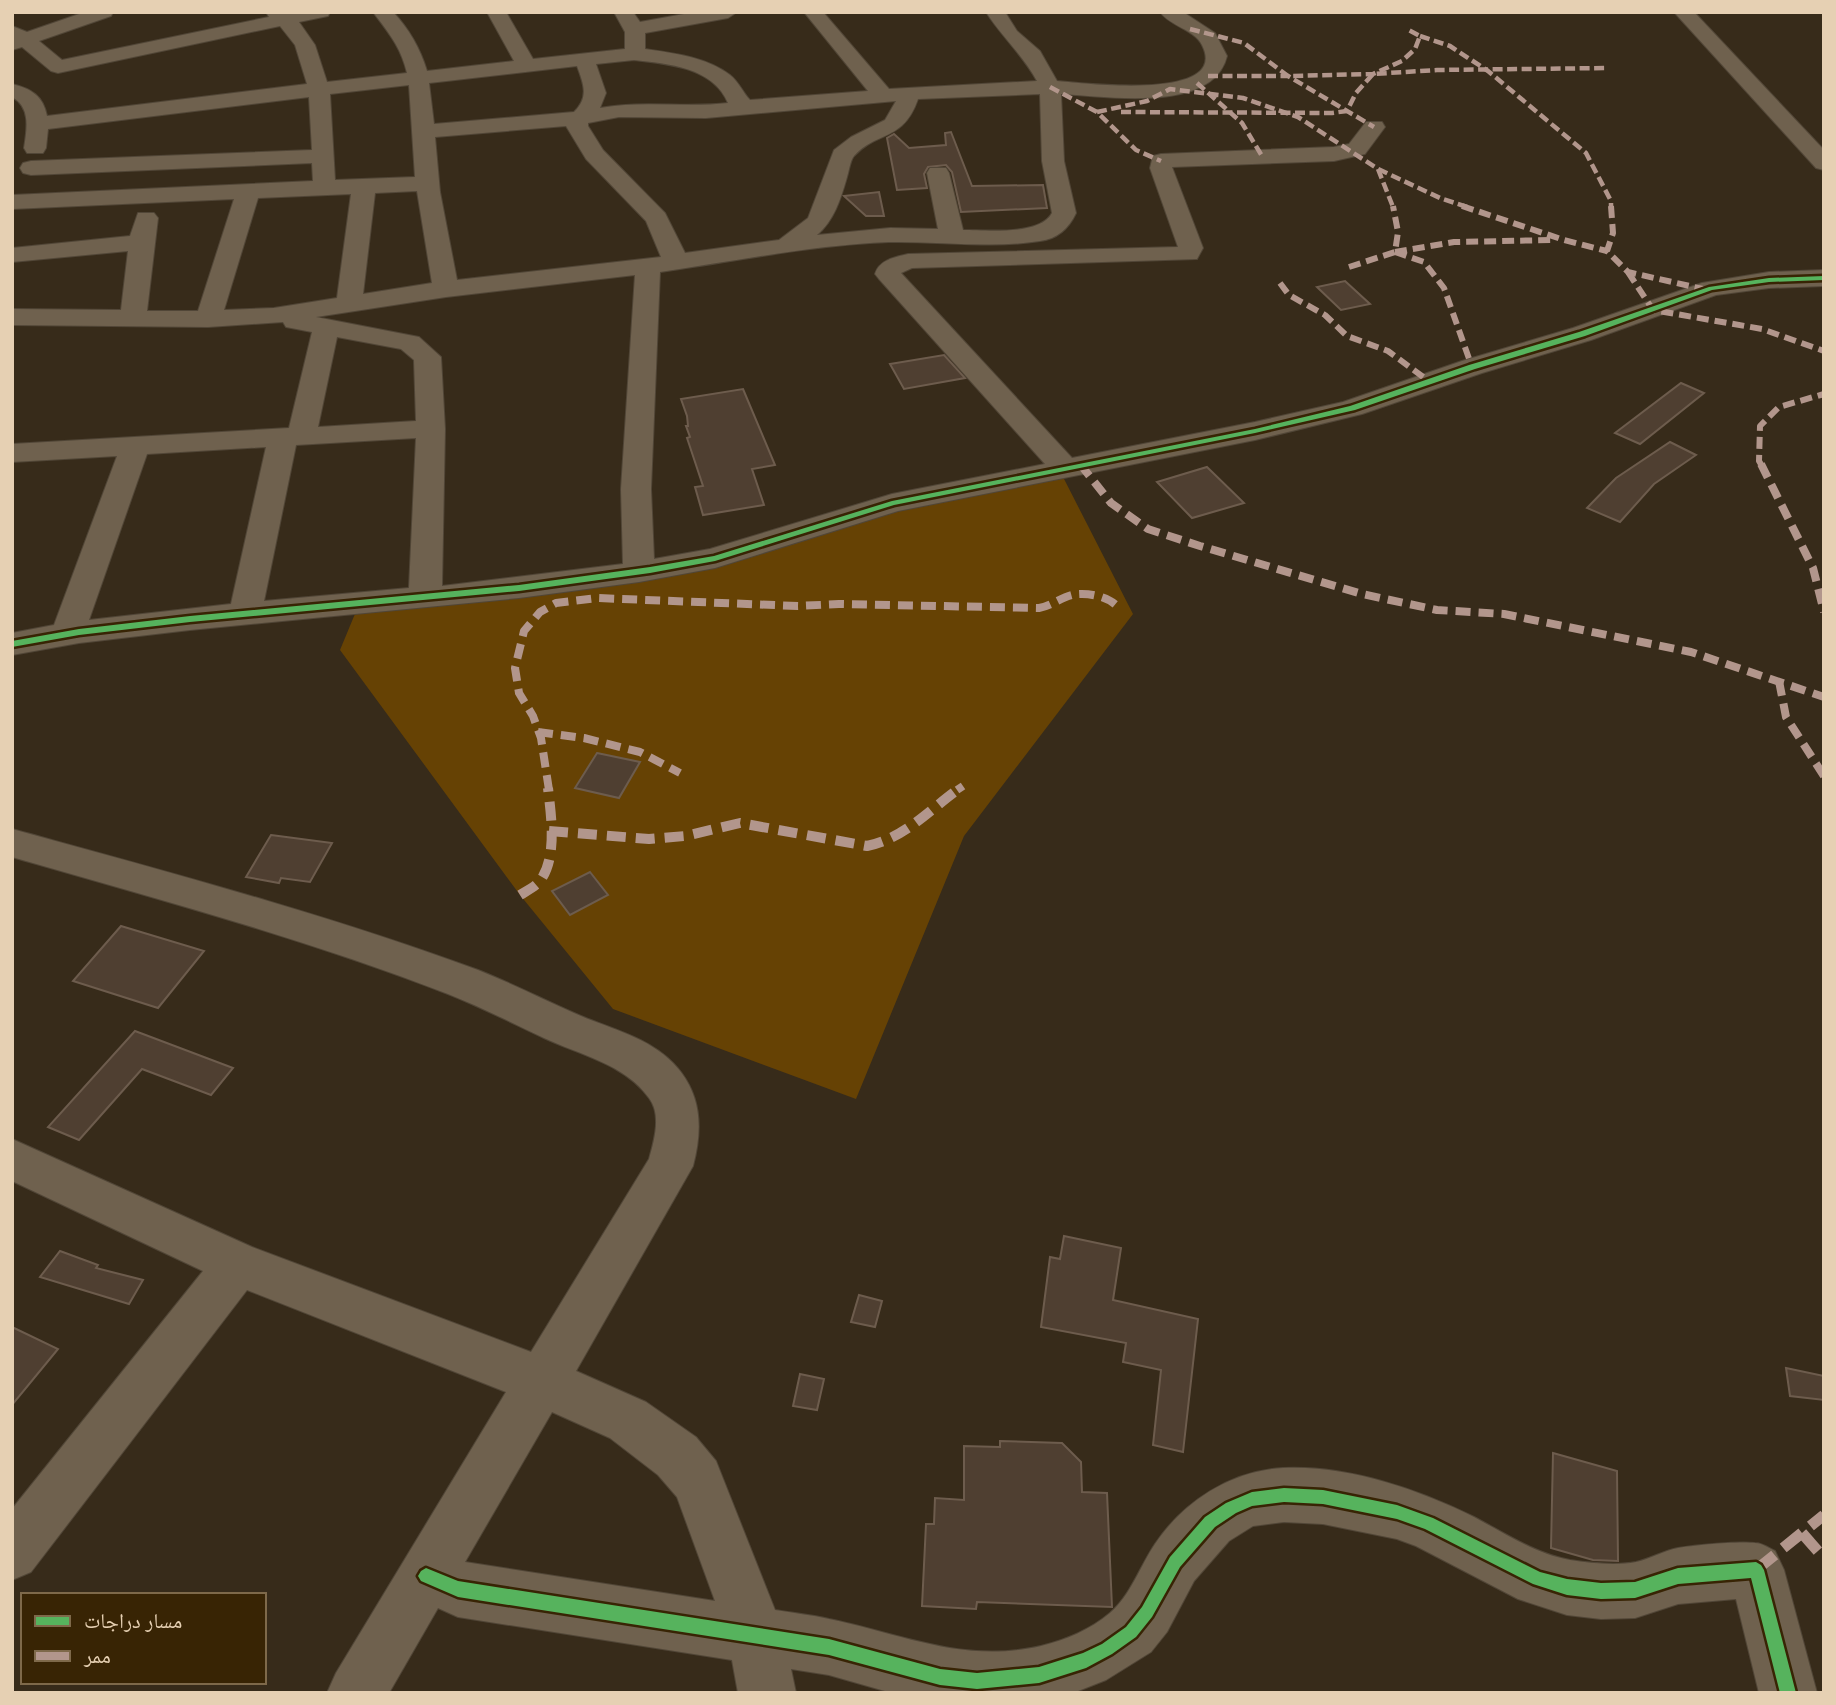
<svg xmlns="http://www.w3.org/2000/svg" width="1836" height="1705" font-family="'Exo 2','Noto Naskh Arabic',sans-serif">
  <rect width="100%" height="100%" fill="#372b1a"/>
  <!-- green -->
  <polygon fill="#664204" points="1062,475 1133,614 964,836 856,1099 613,1009 520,895 340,650 357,609 692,572 891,507"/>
  <!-- building -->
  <g fill="#4f3f31" stroke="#6d5c4d" stroke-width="2">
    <polygon points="951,132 972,186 1043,185 1047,208 961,212 952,172 946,165 928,167 924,174 927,188 897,190 887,138 894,134 909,148 946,145 945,133"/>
    <polygon points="879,192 884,216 866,216 844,196"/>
    <polygon points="1345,281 1370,304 1341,310 1317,287"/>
    <polygon points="944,355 965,378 904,389 890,364"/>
    <polygon points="1681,383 1704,393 1640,444 1615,433"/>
    <polygon points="743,389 775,465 752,469 764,505 703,515 695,487 703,486 687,438 690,437 686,426 688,426 687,416 681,399"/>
    <polygon points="1670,442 1696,455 1654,484 1620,522 1587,508 1616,478"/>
    <polygon points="1207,467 1244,503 1192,518 1157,482"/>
    <polygon points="597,753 640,762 619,798 575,788"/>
    <polygon points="271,835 332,843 310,882 281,878 279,883 246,877"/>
    <polygon points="590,872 608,895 570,915 552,891"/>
    <polygon points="121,926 204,951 158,1008 73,981"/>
    <polygon points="135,1031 233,1068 211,1095 142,1069 79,1140 48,1127"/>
    <polygon points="1064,1236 1121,1248 1113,1300 1198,1319 1183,1452 1153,1445 1161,1370 1123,1362 1126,1343 1041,1327 1050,1257 1060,1259"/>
    <polygon points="60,1251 98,1265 96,1268 143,1280 129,1304 40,1277"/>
    <polygon points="859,1295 882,1301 875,1327 851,1322"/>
    <polygon points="12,1327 58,1349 12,1405"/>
    <polygon points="1786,1368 1824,1376 1824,1400 1790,1396"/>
    <polygon points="800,1374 824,1379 817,1410 793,1406"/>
    <polygon points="1000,1441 1062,1443 1081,1462 1082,1492 1107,1493 1112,1607 977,1602 976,1609 922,1606 926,1524 934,1524 935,1498 964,1500 964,1446 1000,1447"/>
    <polygon points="1553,1453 1617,1471 1618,1561 1593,1560 1551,1548"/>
  </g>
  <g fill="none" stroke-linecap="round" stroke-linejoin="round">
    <defs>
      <g id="minor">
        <path d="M85,12H113L111,16L39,41L62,60L269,17L266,12H330L328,16L299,22L315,45L327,82L407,73C401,47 388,32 373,12H393C409,29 420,48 427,71L514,61L487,12H506L533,59L625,49V32L614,12H633L640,22L695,12H737L728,18L645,33V49C673,53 707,57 730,75C739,82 743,93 750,100L868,91L804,12H823L889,89L1037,81C1023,55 1002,37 986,12H1005L1017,31L1040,51L1057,81C1082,83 1231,102 1202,45C1195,30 1170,26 1160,12H1183L1215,33L1227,56C1213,114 1106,96 1061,94L1064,161L1076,213C1069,228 1057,239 1040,241C990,249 940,241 889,242C813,245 736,261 660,272L651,489L654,559L710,549L892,494L1045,464L879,279L875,274C879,260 895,257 908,254L1178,247L1150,168L1153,156L1161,154L1334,147L1349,144L1366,122H1382L1385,127L1365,154L1334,161L1172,167L1203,248L1197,259L912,268L901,273L1072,458L1255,422L1343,402L1462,361L1573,328L1702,283L1769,272L1824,270V286L1769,288L1716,295L1591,340L1482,373L1362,414L1255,440L898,511L715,568L639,582L519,598L190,630L79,643L12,655V633L54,625L117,456L12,462V444L289,428L312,332L286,327L283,322L208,327L12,325V309L121,310L128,251L12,262V248L130,236L138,213H154L158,218L147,311H198L234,199L12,209V195L313,181L312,163L31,175L23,173L20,168L23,163L31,161L312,150L309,97L48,129L46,148L43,153H27L24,148C27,129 31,107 12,97V84C32,89 43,96 47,116L307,84L295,45L280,26L58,73L51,71L22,47L12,50V26L27,32ZM634,60C668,64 713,67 728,103C686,108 642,100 600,108L606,93L596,64ZM577,66C584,85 589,97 574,112L434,124L429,83ZM409,85L415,177L335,180L330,94ZM1040,94L1042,161L1052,213C1040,236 985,230 963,230L949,173L946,168H930L927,173L938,229L890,228L817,235C834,221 841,198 847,177C849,171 850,161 854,156C878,130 903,142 918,99ZM896,101L885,120L851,137L834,150L808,218L779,240L685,253L665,213L603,150L588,126V123L619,117L706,118ZM566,126L586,159L646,221L661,257L457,280L440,192L435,137ZM417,191L432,283L363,294L375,193ZM351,194L337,298L274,308L224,310L258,198ZM635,275L621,489L623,564L442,586L445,429L441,357L419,337L316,317L446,297ZM337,337L401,349L414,360L416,421L318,427ZM416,438L409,588L264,601L296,445ZM266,447L231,604L89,620L147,454Z"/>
        <polygon points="1674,12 1694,12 1824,150 1824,170 1816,168"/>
        <path d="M12,829C168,872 326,914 478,970C511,983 542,999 574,1013C607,1028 647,1036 673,1063C702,1093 703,1128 693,1166L576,1371L646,1402L696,1437L716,1461L775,1610C793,1613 812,1615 829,1619C902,1634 964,1664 1041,1646C1065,1640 1090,1630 1110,1613C1131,1595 1140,1566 1155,1544C1184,1501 1231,1471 1283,1468C1347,1465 1418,1489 1474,1517C1504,1533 1536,1554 1570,1560C1590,1563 1615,1566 1636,1562C1650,1559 1663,1551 1678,1548C1694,1545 1739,1541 1755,1543C1762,1543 1769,1548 1775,1551L1784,1570L1817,1693H1759L1736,1599L1678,1604L1635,1618L1601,1619L1567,1615L1518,1599L1416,1546L1397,1539L1323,1524L1284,1522L1253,1526L1229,1541L1194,1581L1167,1632L1151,1652L1106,1680L1073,1693H892L829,1675L791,1669L796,1693H738L732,1660L458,1617L438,1608L389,1693H327L336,1673L506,1392L247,1290L31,1572L12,1580V1509L203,1271L12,1181V1139L252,1247L531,1352L649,1159C654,1141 662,1115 649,1098C625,1064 580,1055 544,1038C512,1023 481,1007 448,994C306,939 158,899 12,857ZM552,1412L610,1438L658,1475L677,1497L715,1601L465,1562Z"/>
      </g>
    </defs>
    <!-- minor casing -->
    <use href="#minor" stroke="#514637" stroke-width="2"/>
    <!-- minor -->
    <use href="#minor" fill="#6f614e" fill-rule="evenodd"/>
    <!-- quiet-far4 -->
    <g stroke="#b2968c" stroke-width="4.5" stroke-dasharray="10 4.5" stroke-linecap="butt">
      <polyline points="1190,29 1244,43 1288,76 1373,74 1402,61 1415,49 1420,36 1407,29"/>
      <polyline points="1420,36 1450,46 1488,71 1586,153 1611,201 1611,207"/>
      <polyline points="1208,76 1288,76 1374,127"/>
      <polyline points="1197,83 1242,123 1262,156"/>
      <polyline points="1050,87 1097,112 1136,150 1161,161"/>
      <polyline points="1097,112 1147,101 1170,89 1243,98 1298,117 1378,169 1440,198 1467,207"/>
      <polyline points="1121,112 1332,113 1347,111 1356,93 1373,74 1437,70 1608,68"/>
      <polyline points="1378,169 1393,207"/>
    </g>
    <!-- quiet-far3 -->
    <g stroke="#b2968c" stroke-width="6" stroke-dasharray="12 6" stroke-linecap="butt">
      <polyline points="1462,206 1564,240 1607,251"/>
      <polyline points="1611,206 1613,233 1607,251 1628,272 1703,289"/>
      <polyline points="1395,252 1454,242 1555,240"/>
      <polyline points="1395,252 1424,262 1444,288 1472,367"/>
      <polyline points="1349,267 1395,252 1398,232 1393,206"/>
      <polyline points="1628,272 1653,310 1762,329 1824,351"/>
      <polyline points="1280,283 1289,295 1325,315 1347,336 1388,351 1430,382"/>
      <polyline points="1762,466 1759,461 1760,426 1779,407 1824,394"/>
    </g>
    <!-- quiet-far2 -->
    <g stroke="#b2968c" stroke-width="8" stroke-dasharray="15 8" stroke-linecap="butt">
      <polyline points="1080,464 1111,503 1148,529 1200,546 1362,594 1437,610 1504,614 1691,652 1824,697"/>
      <polyline points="1761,464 1813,568 1824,612"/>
      <polyline points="1779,681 1786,717 1824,776"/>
      <polyline points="538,732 584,738 640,752 680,773"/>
      <path d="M549,790L541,738L533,716L519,693L515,668L524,631L540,612L556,603L598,598L798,606L839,604L1039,608C1051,606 1060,598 1072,595C1086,592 1106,596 1116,605"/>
      <polyline points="957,790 963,786"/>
    </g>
    <!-- quiet-far1 -->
    <g stroke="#b2968c" stroke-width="10" stroke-dasharray="19 10" stroke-linecap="butt">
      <path d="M549,831L649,839L685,836L740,823L867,846C905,838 929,810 960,788"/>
      <path d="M520,895C528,890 537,886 542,878C557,854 551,815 548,788"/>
    </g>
    <!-- quiet -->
    <g stroke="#b2968c" stroke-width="11" stroke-dasharray="24 11" stroke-linecap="butt">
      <polyline points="1802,1533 1824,1558"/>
      <polyline points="1756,1570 1824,1515"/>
    </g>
    <defs>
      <g id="cycleway">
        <polygon points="1824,276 1824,280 1769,282 1712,290 1585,336 1475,369 1355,410 1255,433 894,505 715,561 650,573 519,591 190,622 79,635 12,647 12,641 79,629 190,616 519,585 650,567 714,556 892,501 1255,429 1350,406 1469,365 1579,332 1709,287 1769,278"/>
        <polygon points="1284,1488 1323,1490 1397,1505 1433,1518 1540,1572 1567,1579 1601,1583 1635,1582 1678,1568 1756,1562 1761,1565 1764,1570 1796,1693 1780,1693 1751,1578 1678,1584 1635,1598 1601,1599 1567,1595 1533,1584 1425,1529 1397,1519 1323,1504 1284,1502 1252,1506 1236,1513 1215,1527 1180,1567 1152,1617 1136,1637 1112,1654 1086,1668 1039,1683 977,1689 940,1685 829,1655 458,1597 421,1581 418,1576 421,1571 426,1568 458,1581 829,1639 940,1669 977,1673 1039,1667 1083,1653 1102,1644 1126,1627 1142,1607 1170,1557 1205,1517 1226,1503 1252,1492"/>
      </g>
    </defs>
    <!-- cycleway casing -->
    <use href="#cycleway" stroke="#382404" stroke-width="5"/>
    <!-- cycleway -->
    <use href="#cycleway" fill="#56b35d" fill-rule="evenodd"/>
  </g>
  <!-- border -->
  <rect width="1836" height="1705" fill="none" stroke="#e6d0b3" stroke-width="28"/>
  <!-- legend -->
  <rect x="21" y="1593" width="245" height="91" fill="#382404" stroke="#7e694a" stroke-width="2"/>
  <rect x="35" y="1616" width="35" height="10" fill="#56b35d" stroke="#7e694a" stroke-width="2"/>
  <text x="84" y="1628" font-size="21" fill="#e6d0b3">مسار دراجات</text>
  <rect x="35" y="1651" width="35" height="10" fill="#b2968c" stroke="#7e694a" stroke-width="2"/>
  <text x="84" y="1663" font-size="21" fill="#e6d0b3">ممر</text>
</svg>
